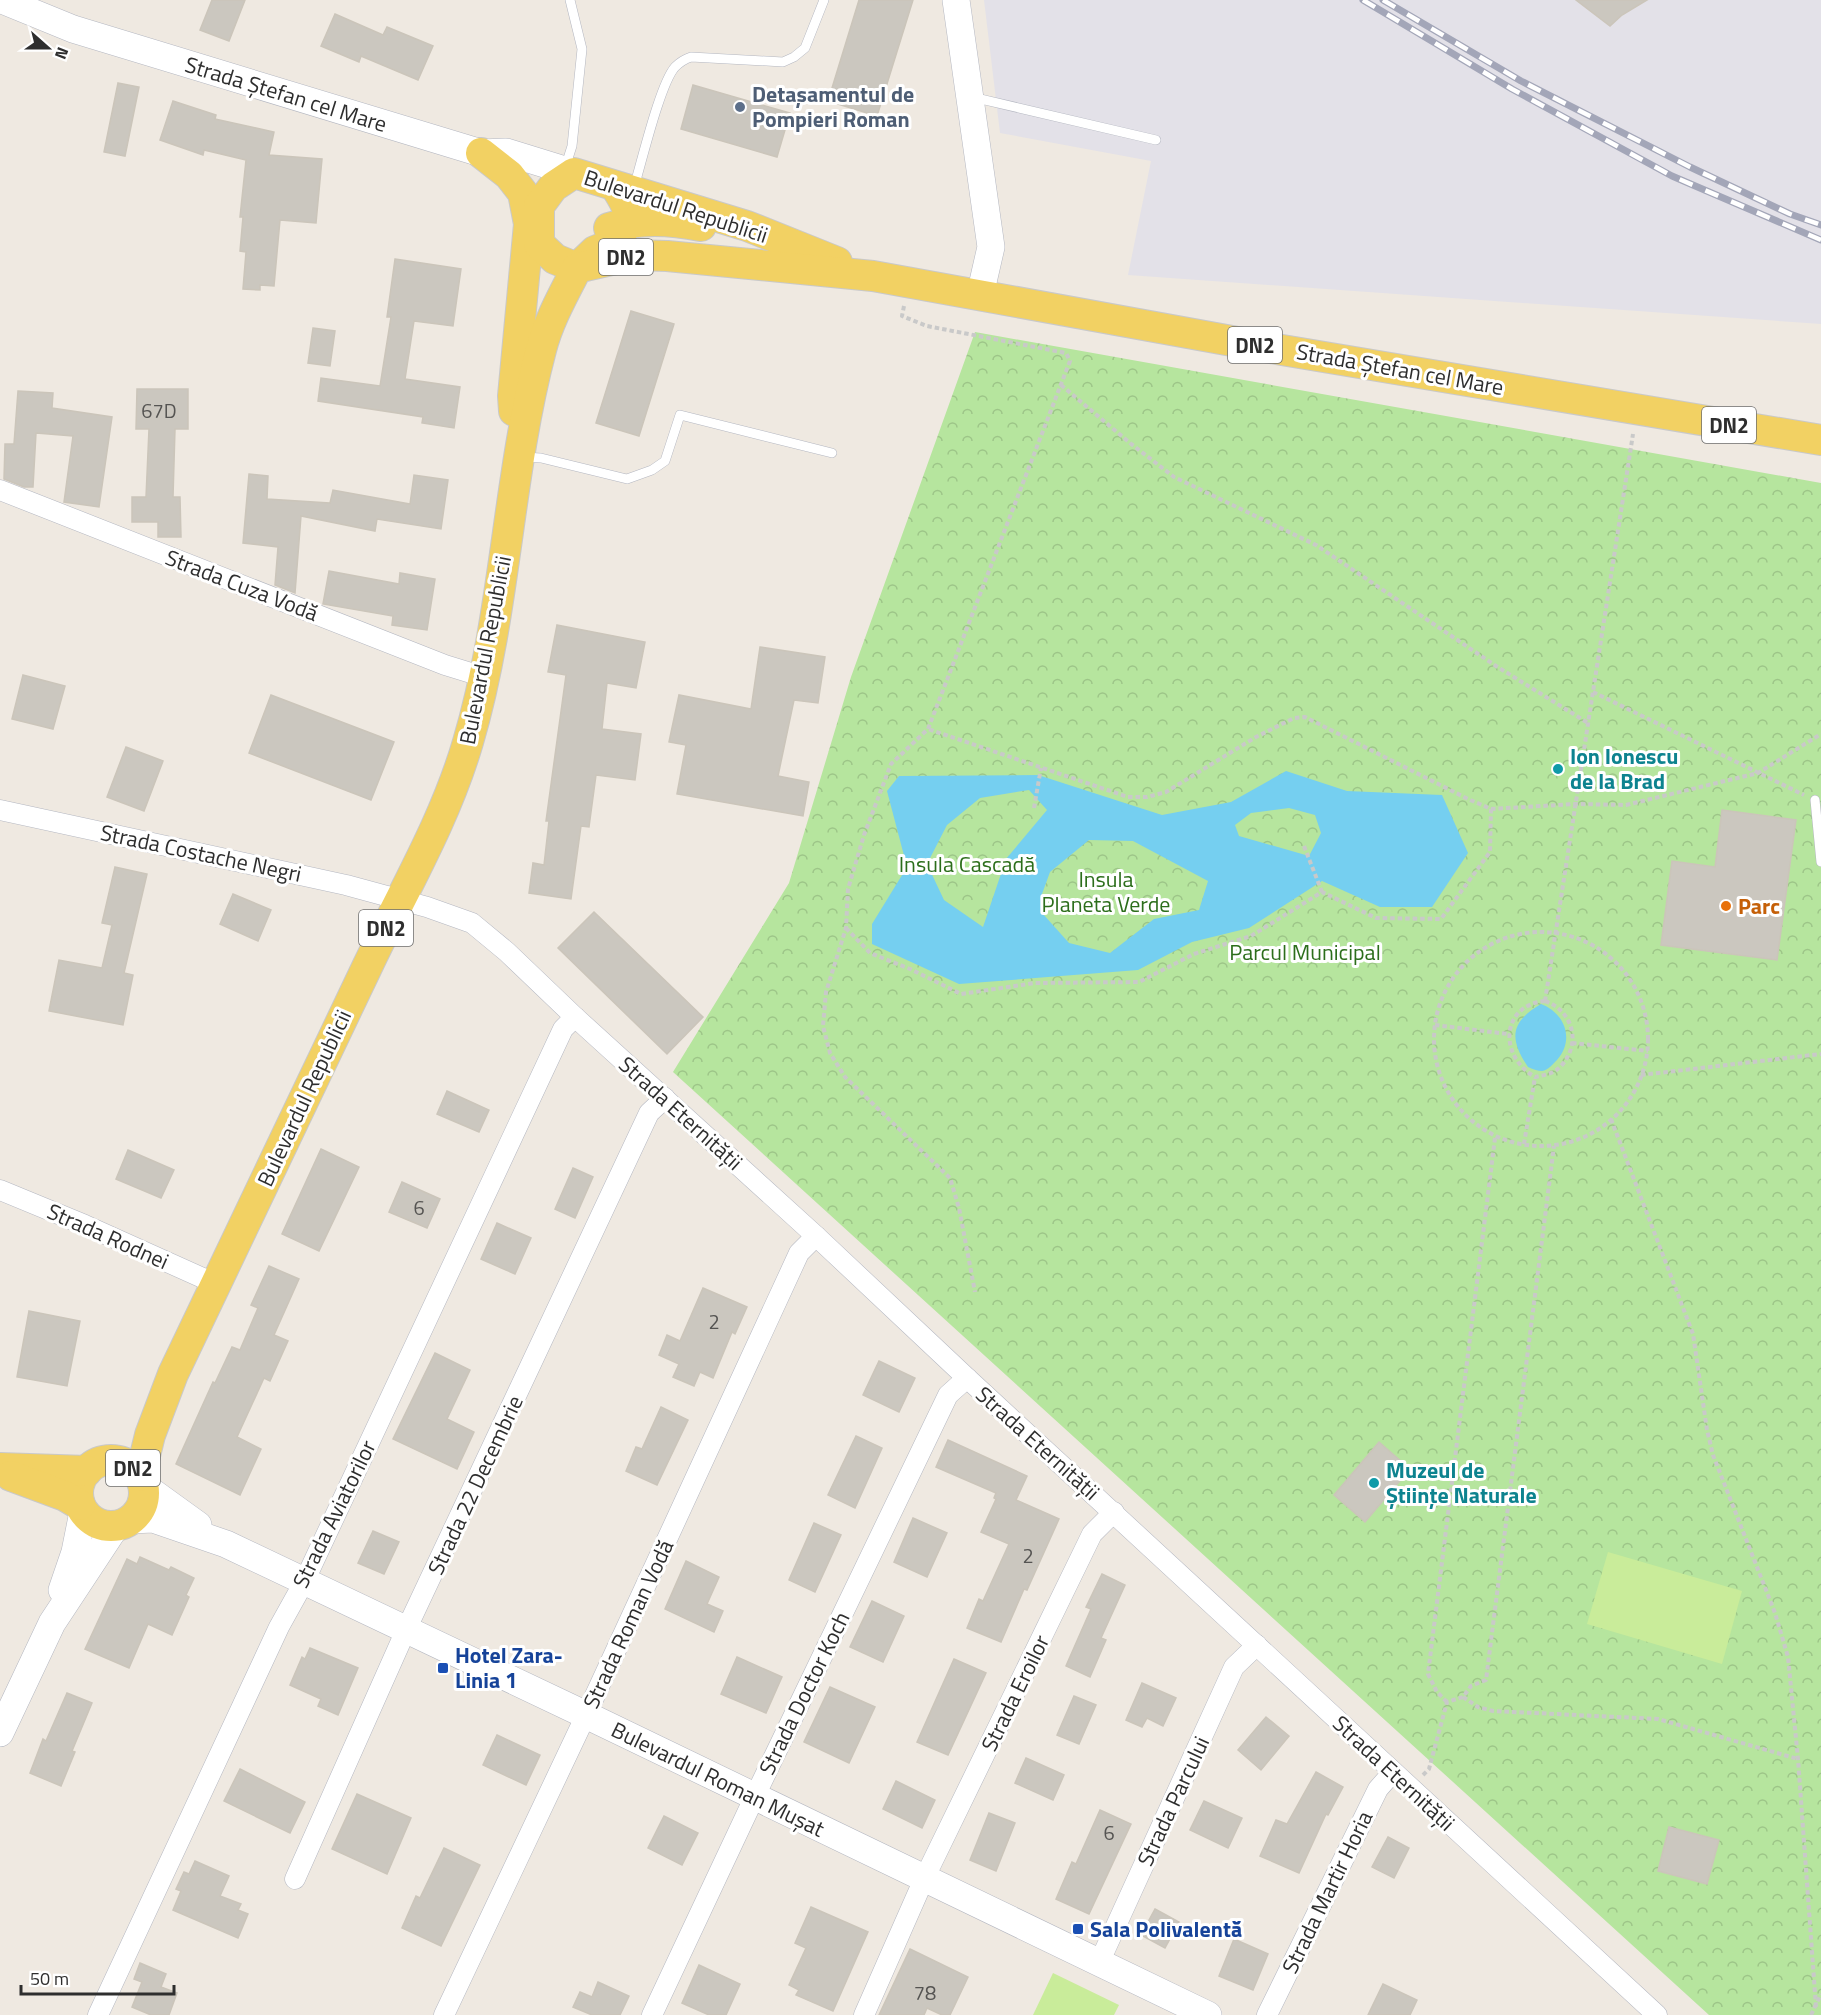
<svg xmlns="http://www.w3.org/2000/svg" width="1821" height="2015" font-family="'Titillium Web',sans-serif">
  <defs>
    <pattern id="park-crowns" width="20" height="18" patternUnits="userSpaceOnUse" patternTransform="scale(1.5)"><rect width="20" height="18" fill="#b6e59e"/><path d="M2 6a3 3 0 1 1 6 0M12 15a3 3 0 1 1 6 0" fill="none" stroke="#9dc588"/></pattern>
  </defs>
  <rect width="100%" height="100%" fill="#efe9e1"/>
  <!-- industrial -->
  <polygon fill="#e3e1e8" points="984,0 1821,0 1821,324 1128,275 1151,161 1000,133"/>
  <!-- park -->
  <polygon fill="url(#park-crowns)" points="975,332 1821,483 1821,2015 1709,2015 673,1072 789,883 851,677"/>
  <!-- pitch -->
  <g fill="#c9ec9a">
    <polygon points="1608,1552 1742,1591 1722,1664 1587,1624"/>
    <polygon points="1053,1973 1119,2005 1114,2015 1033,2015"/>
  </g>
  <!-- water -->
  <g fill="#75cff0" fill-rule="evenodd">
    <path d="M1286,771L1347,791L1442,795L1468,853L1432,907H1380L1322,881L1249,928L1192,942L1138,970L959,984L872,944V924L907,867L887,791L899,776L1038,775L1162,815L1231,802ZM1029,790L1047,810L1006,859L983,927L944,900L927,864L947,825L980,798ZM1289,808L1315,815L1321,833L1309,856L1239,836L1235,825L1251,813ZM1089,840L1133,841L1208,881L1199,910L1154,919L1110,953L1069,943L1043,914L1042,894L1050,872Z"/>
    <path d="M1541,1004C1565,1013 1575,1040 1557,1060C1553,1064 1548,1070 1542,1071C1538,1071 1532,1069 1528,1067C1509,1039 1510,1022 1541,1004Z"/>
  </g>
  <!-- building -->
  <g fill="#cbc7bf" stroke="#cbc5ba" stroke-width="1.5">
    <polygon points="212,0 245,0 229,41 200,30"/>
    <polygon points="859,0 913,0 877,116 828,101"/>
    <polygon points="1576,0 1647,0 1622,15 1610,26"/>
    <polygon points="335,14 383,35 387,27 433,46 418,80 361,56 359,62 321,46"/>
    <polygon points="118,83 139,87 125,156 104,152"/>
    <polygon points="693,85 790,113 777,157 681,129"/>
    <polygon points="173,101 216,115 215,119 274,132 269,155 322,159 316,223 280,220 274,286 260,285 260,290 243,289 246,252 240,251 243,217 240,217 246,160 204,150 203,155 160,140"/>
    <polygon points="395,259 461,269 453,326 414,321 405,379 460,387 454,428 422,423 423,417 318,401 321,378 380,386 391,317 387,317"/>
    <polygon points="631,311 674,324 639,436 596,423"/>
    <polygon points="313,328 335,331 330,366 308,363"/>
    <polygon points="137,389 188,389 188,429 175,429 173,497 180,497 181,537 158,537 158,522 132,522 132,497 146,497 149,429 136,429"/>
    <polygon points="18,391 53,393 52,408 112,417 99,507 64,502 73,436 36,433 33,487 24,487 4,479 5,444 14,444"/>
    <polygon points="249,474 268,476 267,499 330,503 333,490 410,504 414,475 448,480 441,529 377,519 375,531 301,516 295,593 275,585 278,547 243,543"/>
    <polygon points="329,571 399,584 400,573 435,579 427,630 392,625 393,616 323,604"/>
    <polygon points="557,625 645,642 636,688 607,683 602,729 641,734 635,780 596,775 589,827 581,826 571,899 529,893 533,863 544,865 549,821 546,821 566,675 548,672"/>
    <polygon points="760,647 825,657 818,703 794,700 778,776 809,782 803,816 677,794 686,745 669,742 679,695 751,709"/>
    <polygon points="23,675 65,686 53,729 12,719"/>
    <polygon points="271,695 394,742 371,800 249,753"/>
    <polygon points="126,747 163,761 144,811 107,797"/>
    <polygon points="1722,810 1796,820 1777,960 1661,945 1672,861 1715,867"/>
    <polygon points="115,867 147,874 124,973 133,975 123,1025 49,1011 59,960 102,968 112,925 102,923"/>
    <polygon points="233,894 271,910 258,941 220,924"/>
    <polygon points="594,912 703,1017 667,1054 558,948"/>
    <polygon points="447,1091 489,1110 479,1132 437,1114"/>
    <polygon points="321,1149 359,1167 319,1251 282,1234"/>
    <polygon points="128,1150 174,1170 161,1198 116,1179"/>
    <polygon points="573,1168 593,1177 575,1218 555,1209"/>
    <polygon points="402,1182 440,1199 427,1228 389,1212"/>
    <polygon points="497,1223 531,1238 515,1274 481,1259"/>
    <polygon points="269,1266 299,1279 274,1335 288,1341 270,1381 264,1378 237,1437 261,1449 240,1495 176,1464 213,1382 215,1383 232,1347 240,1350 258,1308 251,1305"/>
    <polygon points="703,1288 747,1307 735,1334 732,1332 713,1378 700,1372 694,1386 673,1377 679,1364 659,1355 667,1335 680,1341"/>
    <polygon points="29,1311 80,1321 67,1386 17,1377"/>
    <polygon points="435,1353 470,1370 447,1419 474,1432 457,1469 393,1439"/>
    <polygon points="879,1361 915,1378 899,1412 863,1395"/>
    <polygon points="661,1407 688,1420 657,1485 626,1471 636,1447 642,1449"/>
    <polygon points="856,1436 882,1448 855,1508 828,1495"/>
    <polygon points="948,1440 1027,1476 1016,1500 1059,1519 1027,1590 1024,1589 1001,1642 967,1628 979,1599 983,1601 1009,1544 981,1532 996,1499 994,1498 996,1493 936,1467"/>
    <polygon points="1379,1442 1410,1469 1365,1522 1334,1495"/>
    <polygon points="913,1518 947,1533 927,1577 894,1562"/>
    <polygon points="814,1523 841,1535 815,1592 789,1580"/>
    <polygon points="373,1531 399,1542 384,1574 358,1563"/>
    <polygon points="140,1557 169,1570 171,1567 194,1578 186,1595 189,1597 172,1635 148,1624 129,1668 85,1649 127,1559 137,1564"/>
    <polygon points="686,1561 719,1577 707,1604 723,1611 714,1632 665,1609"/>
    <polygon points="1102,1574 1125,1585 1101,1638 1106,1640 1090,1677 1066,1666 1091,1609 1086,1607"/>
    <polygon points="872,1601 904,1616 883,1662 850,1647"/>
    <polygon points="310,1648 358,1668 338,1715 318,1706 321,1699 290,1685 302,1657 305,1659"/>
    <polygon points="737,1657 782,1677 766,1713 721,1694"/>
    <polygon points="954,1659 986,1673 948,1755 917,1742"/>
    <polygon points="1142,1683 1176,1698 1163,1726 1147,1718 1142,1727 1126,1720"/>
    <polygon points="830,1687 875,1707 849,1763 804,1742"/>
    <polygon points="67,1693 92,1703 72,1751 75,1752 61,1786 30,1773 43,1739 46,1741"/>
    <polygon points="1074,1696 1096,1705 1079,1744 1057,1735"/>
    <polygon points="1266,1717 1289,1736 1261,1770 1238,1750"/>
    <polygon points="497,1735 540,1755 526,1785 483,1765"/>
    <polygon points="1026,1758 1064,1775 1053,1800 1015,1783"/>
    <polygon points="240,1769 305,1802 290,1833 224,1801"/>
    <polygon points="1316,1772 1343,1787 1328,1815 1326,1814 1299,1873 1260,1856 1276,1820 1287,1824"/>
    <polygon points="896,1781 935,1800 922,1828 883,1809"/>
    <polygon points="357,1794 411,1818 387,1874 332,1849"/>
    <polygon points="1204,1801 1242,1818 1228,1848 1190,1830"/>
    <polygon points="1100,1810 1131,1824 1089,1914 1056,1899 1072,1862 1076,1864"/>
    <polygon points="989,1813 1015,1823 996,1871 970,1860"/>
    <polygon points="664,1816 698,1833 682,1865 648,1848"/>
    <polygon points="1669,1827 1719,1840 1707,1884 1658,1871"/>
    <polygon points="1388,1837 1409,1848 1394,1878 1372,1867"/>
    <polygon points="444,1848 480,1865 441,1946 402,1928 416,1896 420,1898"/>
    <polygon points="195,1861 229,1876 220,1896 241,1904 238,1910 248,1914 238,1938 173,1910 181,1891 176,1889 184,1872 189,1874"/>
    <polygon points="811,1907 868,1932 833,2011 796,1995 799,1990 789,1985 806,1948 795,1943"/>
    <polygon points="1155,1909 1179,1922 1165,1948 1141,1935"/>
    <polygon points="1234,1939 1268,1954 1253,1990 1219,1976"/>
    <polygon points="910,1949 968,1977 950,2015 942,2015 927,2008 924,2015 879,2015"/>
    <polygon points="140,1963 166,1974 161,1987 177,1993 169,2015 151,2015 132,2007 142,1982 134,1979"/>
    <polygon points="699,1965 740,1984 726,2015 709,2015 682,2003"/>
    <polygon points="598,1982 629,1996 620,2015 592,2015 573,2007 580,1992 592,1997"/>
    <polygon points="1383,1984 1417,2000 1410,2015 1368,2015"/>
  </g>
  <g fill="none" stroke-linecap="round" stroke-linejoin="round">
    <defs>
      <g id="lane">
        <polyline points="972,97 1156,140"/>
        <polyline points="565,168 572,146 582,49 570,0"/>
        <path d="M634,187C642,161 660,84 675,67C680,62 685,59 691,57L783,62L794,57L805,48L824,0"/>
        <polyline points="523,457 541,458 627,479 652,470 665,461 680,415 832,453"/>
        <polyline points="1815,800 1821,862"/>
      </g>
      <g id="street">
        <polyline points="0,490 445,665 484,677"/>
        <polyline points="0,810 346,885 427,907 472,923 507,952 575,1017 816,1236 967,1378 1657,2015"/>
        <polyline points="0,1190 85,1225 216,1284"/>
        <polyline points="295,1879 406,1630 649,1113 665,1098"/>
        <polyline points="1099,1963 1234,1667 1257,1645"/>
        <polyline points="98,2015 279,1627 304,1582 563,1029 575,1017"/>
        <polyline points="444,2015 586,1715 799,1253 816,1236"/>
        <polyline points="652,2015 755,1796 948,1395 967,1378"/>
        <polyline points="864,2015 924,1879 1092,1534 1114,1512"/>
        <polyline points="1267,2015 1378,1789 1393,1772"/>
      </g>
      <g id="secondary">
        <polyline points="2,0 73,29 481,153 506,152 574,173"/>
        <polyline points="956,0 991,247 980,295"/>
        <polyline points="144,1486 198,1525"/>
        <polyline points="131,1520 153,1519 226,1544 586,1715 1208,2015"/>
        <polyline points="62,1590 75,1552 83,1512"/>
        <polyline points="0,1733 52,1623 116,1526"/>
      </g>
      <g id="primary">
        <polyline points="481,153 509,175 523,193 529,224 513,396 514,411"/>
        <path d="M615,186C632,213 632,214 617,242L595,251L577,268L555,259L539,244V206L553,187L574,173L747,226L837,262"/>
        <path d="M609,228C638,218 671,220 701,226"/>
        <circle cx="111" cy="1493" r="33"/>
        <polyline points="0,1468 87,1471"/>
        <polyline points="11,1476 65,1496 80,1505"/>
        <path d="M140,1476L150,1435L173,1374C238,1238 303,1101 368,965C403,891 445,821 468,742C506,614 507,479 541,350C548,322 563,295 577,268L634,255L667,256L873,276L1282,350L1821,440"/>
      </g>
    </defs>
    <!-- lane casing -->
    <use href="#lane" stroke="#b4b7c1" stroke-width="10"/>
    <!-- street casing -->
    <use href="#street" stroke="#b4b7c1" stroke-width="21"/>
    <!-- secondary casing -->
    <use href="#secondary" stroke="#b4b7c1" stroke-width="28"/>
    <!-- primary casing -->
    <use href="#primary" stroke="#c9c9c9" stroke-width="32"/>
    <!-- path -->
    <g stroke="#c9c9c9" stroke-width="4" stroke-dasharray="4.5 3" stroke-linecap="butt">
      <polyline points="904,306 902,316 927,326 1066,353 1070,361 928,729 891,764 864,835 848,889 846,928 826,992 823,1026 830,1053 845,1077 950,1178 959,1208 975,1292"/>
      <polyline points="1061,385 1130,443 1174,477 1316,545 1496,666 1588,723"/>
      <polyline points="1593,692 1804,795"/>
      <polyline points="1034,808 1041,768"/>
      <polyline points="1491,809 1575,804 1626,805 1758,773 1821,734"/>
      <polyline points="1304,846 1322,892"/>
      <polyline points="846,928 870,953 910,969 961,994 1035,983 1139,982 1194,954 1251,936 1322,892 1376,918 1441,919 1490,852 1491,809 1468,799 1305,717 1294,718 1256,737 1166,792 1147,797 1128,797 928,729"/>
      <circle cx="1541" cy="1039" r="107"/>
      <polyline points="1545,1001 1633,434"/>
      <path d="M1545,1001C1573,1011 1582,1043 1561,1066C1554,1074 1544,1075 1535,1077C1498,1056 1501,1005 1545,1001Z"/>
      <polyline points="1435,1025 1508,1034"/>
      <polyline points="1572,1043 1648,1051"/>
      <polyline points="1641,1075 1821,1054"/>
      <polyline points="1611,1119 1693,1334 1707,1430 1713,1455 1775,1613 1788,1657 1798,1759 1816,2007"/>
      <polyline points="1524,1144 1535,1077"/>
      <polyline points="1463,1697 1478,1707 1493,1711 1658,1719 1798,1759"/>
      <polyline points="1447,1702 1437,1692 1428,1674 1495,1138"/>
      <polyline points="1423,1775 1429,1769 1447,1702 1463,1697 1471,1686 1486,1680 1554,1146"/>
      <polyline points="1811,2015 1821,1994"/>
    </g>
    <!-- lane -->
    <use href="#lane" stroke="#fff" stroke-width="9"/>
    <!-- street -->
    <use href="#street" stroke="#fff" stroke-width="20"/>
    <!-- secondary -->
    <use href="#secondary" stroke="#fff" stroke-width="27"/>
    <!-- primary -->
    <use href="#primary" stroke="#f2d163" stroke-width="30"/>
    <defs>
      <g id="rail">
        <polyline points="1363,0 1512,89 1672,176 1821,240"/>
        <polyline points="1383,0 1521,81 1690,167 1790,214 1821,225"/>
      </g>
    </defs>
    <!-- rail casing -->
    <use href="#rail" stroke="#a3a6b8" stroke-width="7"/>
    <!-- rail -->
    <use href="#rail" stroke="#fff" stroke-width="4.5" stroke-dasharray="14" stroke-linecap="butt"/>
  </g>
  <!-- markers -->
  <circle fill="#5c6f8a" stroke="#fff" stroke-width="2" cx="740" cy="107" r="6"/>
  <g fill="#0f9aa8" stroke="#fff" stroke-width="2">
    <circle cx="1558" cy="769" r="6"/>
    <circle cx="1374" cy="1483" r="6"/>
  </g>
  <circle fill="#e8710a" stroke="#fff" stroke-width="2" cx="1726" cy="906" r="6"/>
  <g fill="#1a4fb4" stroke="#fff" stroke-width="2">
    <rect x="437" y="1662" width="12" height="12" rx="3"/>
    <rect x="1072" y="1923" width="12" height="12" rx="3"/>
  </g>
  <g text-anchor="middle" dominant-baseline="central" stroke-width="6" stroke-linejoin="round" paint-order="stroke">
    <!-- number labels -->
    <g font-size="20" fill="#555452">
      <text x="159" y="410">67D</text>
      <text x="419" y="1207">6</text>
      <text x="714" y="1321">2</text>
      <text x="1028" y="1555">2</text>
      <text x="1109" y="1832">6</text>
      <text x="925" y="1992">78</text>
    </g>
    <!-- shield labels -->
    <g fill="#fff" stroke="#6d6d6d" stroke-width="1.5">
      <rect x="599" y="239" width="54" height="36" rx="4.5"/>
      <rect x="1228" y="327" width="54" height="36" rx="4.5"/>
      <rect x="1702" y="407" width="54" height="36" rx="4.5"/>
      <rect x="359" y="910" width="54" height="36" rx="4.5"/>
      <rect x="106" y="1450" width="54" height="36" rx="4.5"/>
    </g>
    <g font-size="21" font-weight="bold" fill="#2e2e2e">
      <text x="626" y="257">DN2</text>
      <text x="1255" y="345">DN2</text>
      <text x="1729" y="425">DN2</text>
      <text x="386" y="928">DN2</text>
      <text x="133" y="1468">DN2</text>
    </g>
    <!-- street labels -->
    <g font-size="22" fill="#2e2e2e" stroke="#fff">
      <text transform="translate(286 94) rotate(17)">Strada Ștefan cel Mare</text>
      <text transform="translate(676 206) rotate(18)">Bulevardul Republicii</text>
      <text transform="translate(1400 369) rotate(10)">Strada Ștefan cel Mare</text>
      <text transform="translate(242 585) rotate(21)">Strada Cuza Vodă</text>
      <text transform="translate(485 650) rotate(-79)">Bulevardul Republicii</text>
      <text transform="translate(201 853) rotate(12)">Strada Costache Negri</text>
      <text transform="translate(304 1098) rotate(-65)">Bulevardul Republicii</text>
      <text transform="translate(681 1113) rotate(42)">Strada Eternității</text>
      <text transform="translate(108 1236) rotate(24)">Strada Rodnei</text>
      <text transform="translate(1038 1443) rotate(42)">Strada Eternității</text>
      <text transform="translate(475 1485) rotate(-65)">Strada 22 Decembrie</text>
      <text transform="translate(334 1514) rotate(-64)">Strada Aviatorilor</text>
      <text transform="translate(628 1624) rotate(-65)">Strada Roman Vodă</text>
      <text transform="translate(804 1693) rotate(-64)">Strada Doctor Koch</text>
      <text transform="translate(1015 1693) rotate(-64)">Strada Eroilor</text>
      <text transform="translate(1394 1773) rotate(43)">Strada Eternității</text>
      <text transform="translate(718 1779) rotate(26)">Bulevardul Roman Mușat</text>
      <text transform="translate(1173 1801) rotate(-65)">Strada Parcului</text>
      <text transform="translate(1327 1892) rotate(-64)">Strada Martir Horia</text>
    </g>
    <!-- service labels -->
    <g font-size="22" font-weight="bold" fill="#4e5e75" stroke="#fff" text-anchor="start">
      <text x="752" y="94">Detașamentul de<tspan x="752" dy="25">Pompieri Roman</tspan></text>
    </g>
    <!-- culture labels -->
    <g font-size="22" font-weight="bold" fill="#0d838f" stroke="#fff" text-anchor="start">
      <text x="1570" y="756">Ion Ionescu<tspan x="1570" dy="25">de la Brad</tspan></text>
      <text x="1386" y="1470">Muzeul de<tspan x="1386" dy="25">Științe Naturale</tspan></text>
    </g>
    <!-- park labels -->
    <g font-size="22" fill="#2c6e1b" stroke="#fff">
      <text x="967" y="864">Insula Cascadă</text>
      <text x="1106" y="879">Insula<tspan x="1106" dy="25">Planeta Verde</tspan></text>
      <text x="1305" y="952">Parcul Municipal</text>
    </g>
    <!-- food labels -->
    <g font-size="22" font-weight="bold" fill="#c56008" stroke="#fff" text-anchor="start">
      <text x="1738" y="906">Parc</text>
    </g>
    <!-- transit labels -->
    <g font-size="22" font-weight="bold" fill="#164399" stroke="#fff" text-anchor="start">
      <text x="455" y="1655">Hotel Zara-<tspan x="455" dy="25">Linia 1</tspan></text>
      <text x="1090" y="1929">Sala Polivalentă</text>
    </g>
  </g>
  <!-- north arrow -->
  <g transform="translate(48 48) rotate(111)" stroke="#ffffff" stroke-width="4.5" paint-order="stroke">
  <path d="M0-4.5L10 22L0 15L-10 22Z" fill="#2e2e2e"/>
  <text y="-9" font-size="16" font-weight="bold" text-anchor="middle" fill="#2e2e2e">N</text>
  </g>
  <!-- scale -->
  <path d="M21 1985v9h153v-9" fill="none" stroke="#2e2e2e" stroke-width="3"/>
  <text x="30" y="1985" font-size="18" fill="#2e2e2e" stroke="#ffffff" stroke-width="4.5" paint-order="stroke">50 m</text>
</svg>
